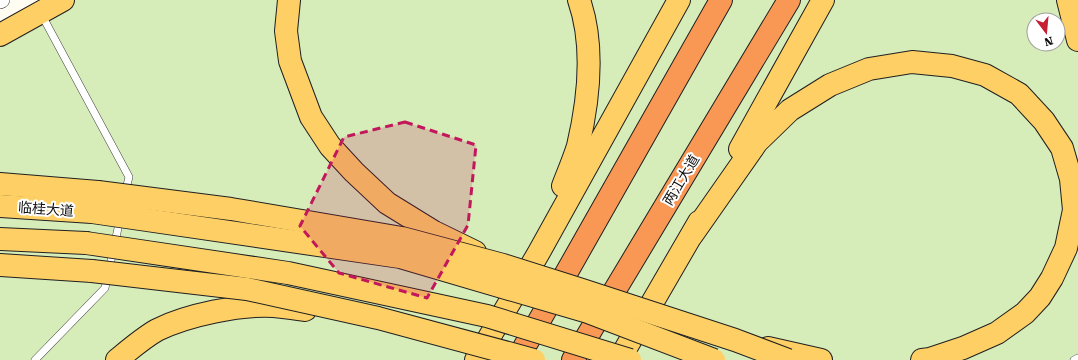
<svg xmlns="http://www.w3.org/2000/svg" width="1078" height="360" font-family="'Roboto Serif','Noto Sans SC',serif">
  <rect width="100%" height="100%" fill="#fffcf2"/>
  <!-- green -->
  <path fill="#d6ecb9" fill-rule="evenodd" d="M63,0H1068L1078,40V360H0V35ZM1034,20H1058V44H1034Z"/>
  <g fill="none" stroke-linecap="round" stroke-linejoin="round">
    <defs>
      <g id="lane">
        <polyline points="45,21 129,177 125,193"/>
        <polyline points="35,360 105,288 120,219"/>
        <polyline points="1074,360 1078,358"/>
      </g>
      <polyline id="street" points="0,1 2,0"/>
      <g id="primary">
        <polyline points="289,0 286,31 290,61 311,117 330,146 354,172 387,203 434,232 475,252"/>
        <polyline points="1068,0 1078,40"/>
        <polyline points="0,35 63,0"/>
        <polyline points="740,149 823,0"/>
        <polyline points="0,184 98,192"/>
        <path d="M563,186C568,173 574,159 578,146C589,99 595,46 579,0"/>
        <polyline points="0,206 92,212"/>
        <polyline points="692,235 757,142 790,110 830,85 869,69 912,62 952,66 985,75 1019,94 1044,121 1062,148 1071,179 1074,210 1066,248 1052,278 1040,297 1025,313 997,333 963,348 930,359 922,360"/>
        <polyline points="0,239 86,243"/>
        <polyline points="0,265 92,271"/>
        <polyline points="768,348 821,360"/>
        <path d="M117,360C129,350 143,338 157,330C187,315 240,304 274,306C284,307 294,308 305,310"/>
        <polyline points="476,360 538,254 679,0"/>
        <polyline points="619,360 699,222"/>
      </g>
      <g id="highway">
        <polyline points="517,360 721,0"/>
        <polyline points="573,360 789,0"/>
      </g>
    </defs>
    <!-- lane casing -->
    <use href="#lane" stroke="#424242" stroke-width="8"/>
    <!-- street casing -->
    <use href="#street" stroke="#424242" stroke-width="16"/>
    <!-- primary casing -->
    <use href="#primary" stroke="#202020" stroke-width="24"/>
    <!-- highway casing -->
    <use href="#highway" stroke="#202020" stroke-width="24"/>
    <!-- lane -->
    <use href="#lane" stroke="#fff" stroke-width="7"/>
    <!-- street -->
    <use href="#street" stroke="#fff" stroke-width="15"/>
    <!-- primary -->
    <use href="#primary" stroke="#fdcf64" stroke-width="22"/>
    <!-- highway -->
    <use href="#highway" stroke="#f99755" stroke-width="22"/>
    <defs>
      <g id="primary-bridge">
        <polyline points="98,192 231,209 402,238 503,265 582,290 735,340 788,360"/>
        <polyline points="92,212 400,257 588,312 714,360"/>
        <polyline points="86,243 288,273 487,316 630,360"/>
        <polyline points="92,271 247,289 378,318 534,360"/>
      </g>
    </defs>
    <!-- primary-bridge casing -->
    <use href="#primary-bridge" stroke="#202020" stroke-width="24" stroke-linecap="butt"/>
    <!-- primary-bridge -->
    <use href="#primary-bridge" stroke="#fdcf64" stroke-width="22"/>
  </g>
  <!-- marked area -->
  <path fill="#c2185b" fill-opacity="0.2" stroke="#c2185b" stroke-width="3" stroke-dasharray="8 5" stroke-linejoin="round" d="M405,122L476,145L468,225L427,298L339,273L300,226L344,137Z"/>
  <g text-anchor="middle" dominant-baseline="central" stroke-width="4" stroke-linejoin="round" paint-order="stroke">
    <!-- street labels -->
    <g font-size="14" fill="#0f0f0f" stroke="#fff">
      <text transform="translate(681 180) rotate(-59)">两江大道</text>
      <text transform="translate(46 209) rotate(4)">临桂大道</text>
    </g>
  </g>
  <!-- north arrow -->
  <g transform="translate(1046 32) rotate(164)"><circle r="19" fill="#ffffff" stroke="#9f9f9f"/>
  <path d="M0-3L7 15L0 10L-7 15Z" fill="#c62133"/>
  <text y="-6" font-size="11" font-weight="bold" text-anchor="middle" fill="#0f0f0f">N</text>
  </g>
</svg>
